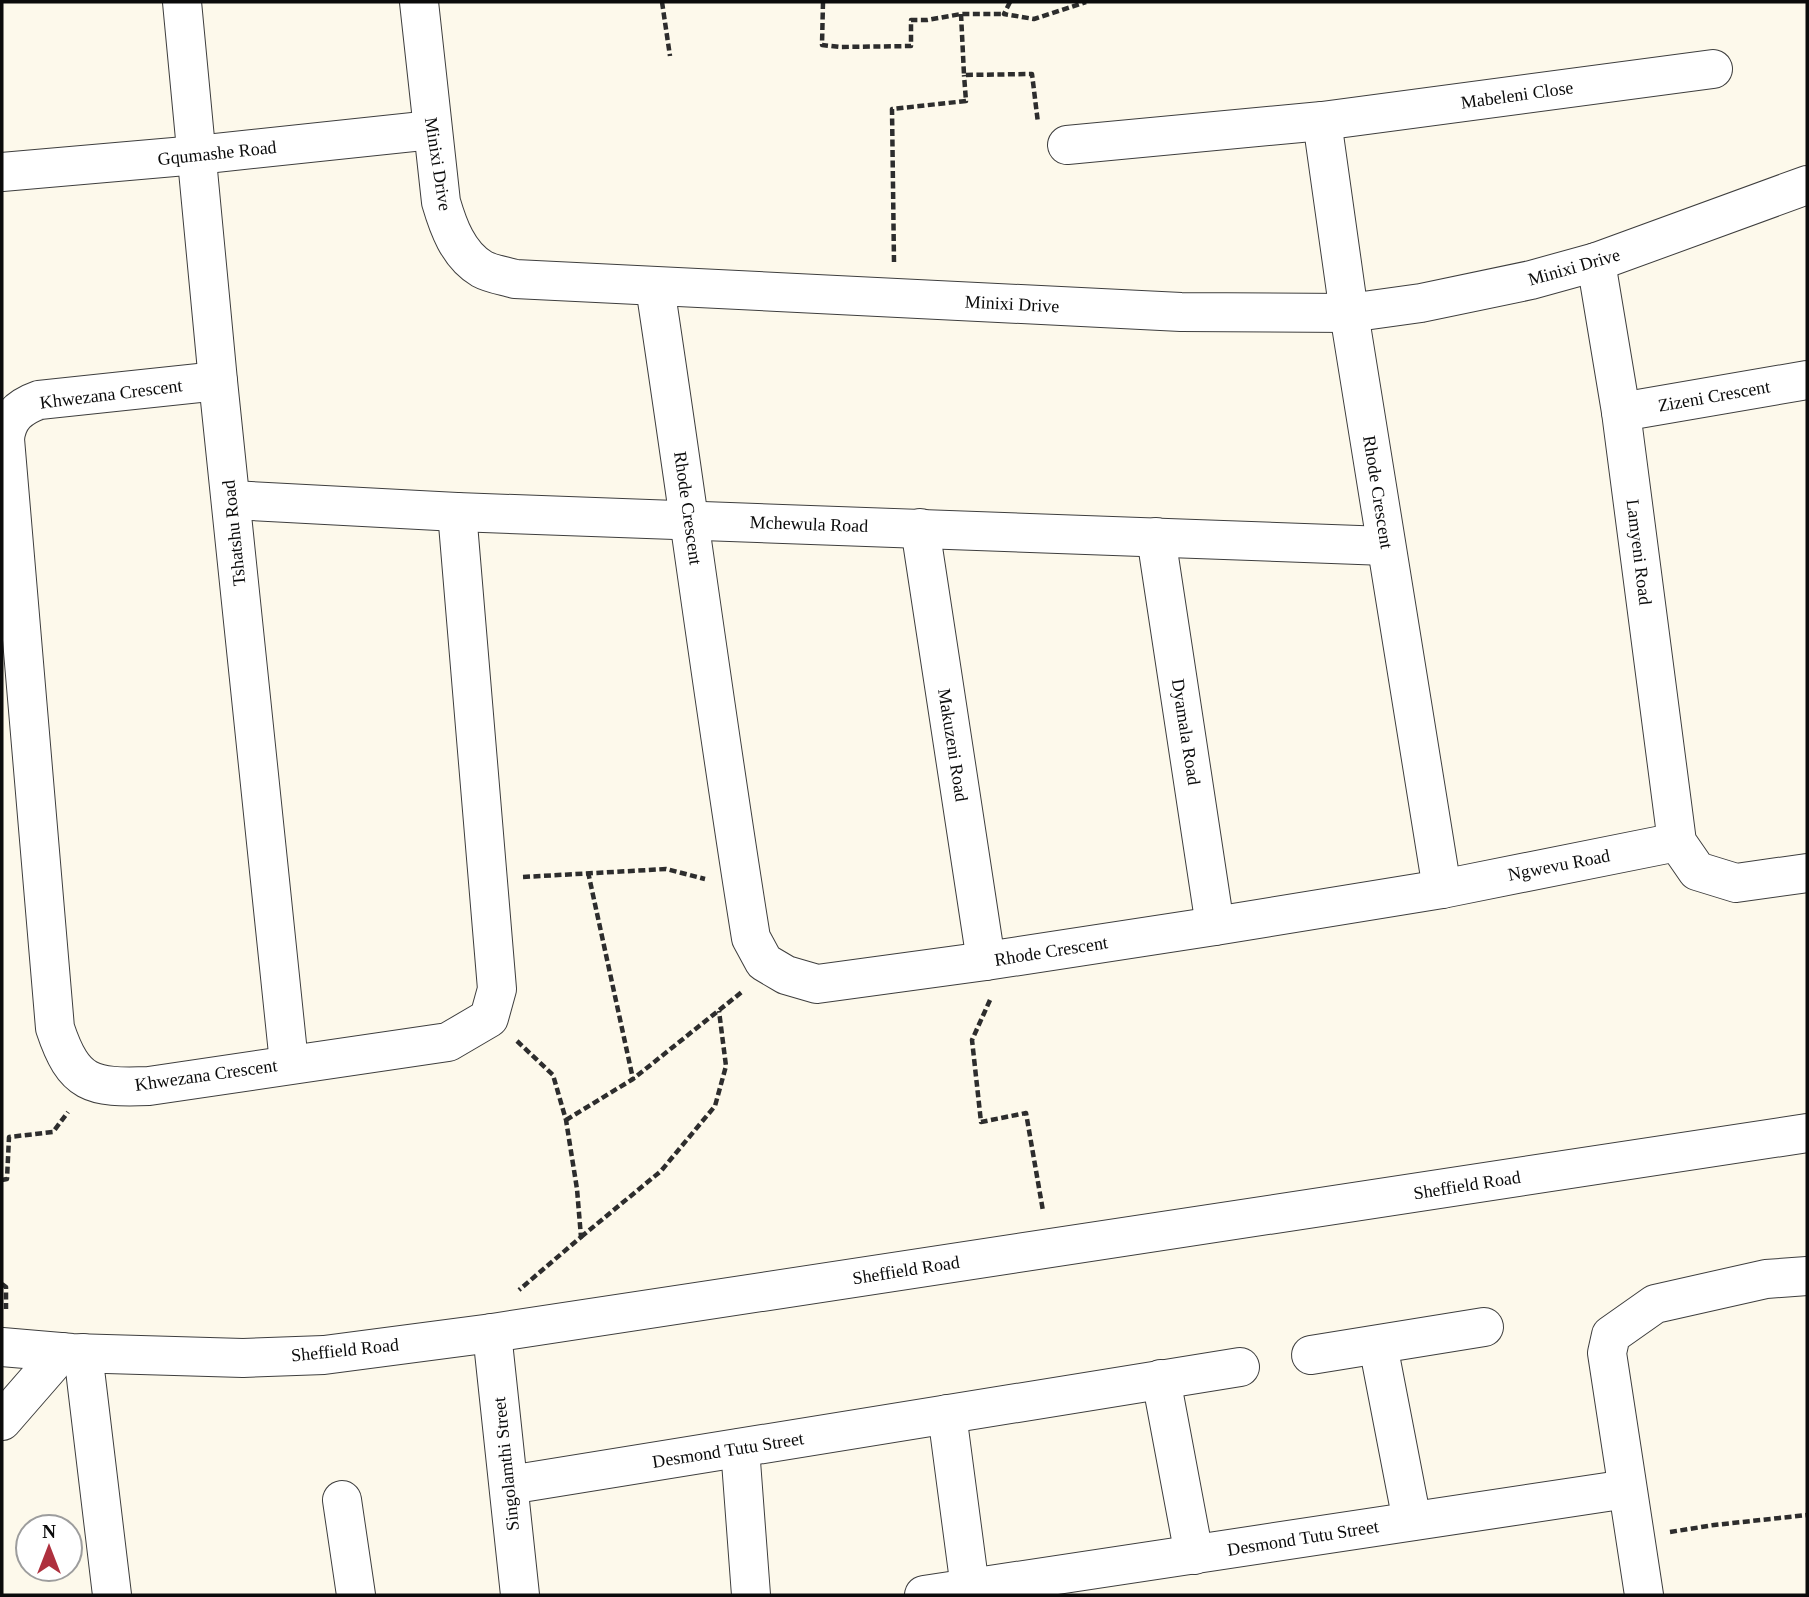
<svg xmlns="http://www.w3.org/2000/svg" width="1809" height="1597" font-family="Georgia,serif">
  <rect width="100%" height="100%" fill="#fdf9eb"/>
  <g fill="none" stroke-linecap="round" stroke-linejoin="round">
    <defs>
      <g id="minor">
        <polyline points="182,2 218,381 289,1063"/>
        <path d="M419,2L441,202C448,226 458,255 482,269C491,274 505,276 515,279L1181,312L1349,313L1421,303L1531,280L1596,262L1807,185"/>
        <polyline points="1322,121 1349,313 1442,889"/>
        <polyline points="1067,145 1322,121 1713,69"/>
        <polyline points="2,172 197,155 432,130"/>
        <polyline points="1596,262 1621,412 1677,842 1697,871 1736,883 1807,873"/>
        <path d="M655,287C688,504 716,721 751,938L764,962L786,975L817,984L986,961L1215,926L1442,889L1677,842"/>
        <path d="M218,381L39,400C19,407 7,418 5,439L55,1028C74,1085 91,1088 149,1086L448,1042L489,1018L497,989L457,512"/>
        <polyline points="1621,412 1807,380"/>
        <polyline points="231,500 457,512 1386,546"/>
        <polyline points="920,528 986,961"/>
        <polyline points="1156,537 1215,926"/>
        <polyline points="492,1333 520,1595"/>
        <polyline points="1378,1345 1412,1521"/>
        <polyline points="83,1353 112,1595"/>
        <polyline points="1311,1355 1484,1327"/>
        <polyline points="1161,1379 1194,1555"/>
        <polyline points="947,1414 970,1588"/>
        <polyline points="2,1421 62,1352"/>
        <polyline points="740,1448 751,1595"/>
        <polyline points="509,1485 1240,1367"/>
        <polyline points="342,1500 356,1595"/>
        <polyline points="924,1595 1627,1489"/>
        <polyline points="1644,1595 1607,1353 1611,1335 1655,1304 1766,1279 1807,1276"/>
      </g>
      <polyline id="tertiary" points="2,1347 72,1353 243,1358 324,1355 492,1333 1807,1133"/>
    </defs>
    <!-- minor casing -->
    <use href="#minor" stroke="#3e3e3e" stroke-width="40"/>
    <!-- tertiary casing -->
    <use href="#tertiary" stroke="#3e3e3e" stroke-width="40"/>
    <!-- path -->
    <g stroke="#2d2d2d" stroke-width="4.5" stroke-dasharray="7 3.5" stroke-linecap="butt">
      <polyline points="662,2 670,56"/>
      <polyline points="823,2 822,45 840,47 911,46 911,20 927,20 961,14 1004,14"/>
      <polyline points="1010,2 1004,14 1034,19 1086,2"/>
      <polyline points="961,14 964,75 1032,74 1038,123"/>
      <polyline points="894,262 892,109 966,101 964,75"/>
      <polyline points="588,872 633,1079"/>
      <polyline points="523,877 666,869 705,879"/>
      <polyline points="990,1000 972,1040 981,1122 1026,1113 1043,1211"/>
      <polyline points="517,1041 553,1075 566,1120 577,1189 581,1237 519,1290"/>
      <polyline points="566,1120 633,1079 743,991"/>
      <polyline points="2,1180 7,1179 9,1137 53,1132 68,1112"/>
      <polyline points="581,1237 661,1171 715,1106 726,1066 719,1011"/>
      <polyline points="2,1284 6,1287 6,1309"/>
      <polyline points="1670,1532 1714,1525 1807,1515"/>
    </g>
    <!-- minor -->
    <use href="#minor" stroke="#fff" stroke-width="38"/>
    <!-- tertiary -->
    <use href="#tertiary" stroke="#fff" stroke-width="38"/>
  </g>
  <g text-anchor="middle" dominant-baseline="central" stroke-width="7" stroke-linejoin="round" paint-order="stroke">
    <!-- street labels -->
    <g font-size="18" fill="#0b0b0b" stroke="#fff">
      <text transform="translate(1517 95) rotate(-8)">Mabeleni Close</text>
      <text transform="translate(217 153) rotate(-6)">Gqumashe Road</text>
      <text transform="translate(438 164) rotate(81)">Minixi Drive</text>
      <text transform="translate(1574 267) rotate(-16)">Minixi Drive</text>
      <text transform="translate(1012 304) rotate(3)">Minixi Drive</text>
      <text transform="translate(111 394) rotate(-7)">Khwezana Crescent</text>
      <text transform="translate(1714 396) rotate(-10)">Zizeni Crescent</text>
      <text transform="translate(1378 492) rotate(81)">Rhode Crescent</text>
      <text transform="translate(688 508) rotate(82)">Rhode Crescent</text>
      <text transform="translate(809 524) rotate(2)">Mchewula Road</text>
      <text transform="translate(234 533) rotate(-96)">Tshatshu Road</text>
      <text transform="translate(1639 552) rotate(83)">Lamyeni Road</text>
      <text transform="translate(1186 732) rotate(81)">Dyamala Road</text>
      <text transform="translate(953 745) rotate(81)">Makuzeni Road</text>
      <text transform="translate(1559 865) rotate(-11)">Ngwevu Road</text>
      <text transform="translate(1051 951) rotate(-9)">Rhode Crescent</text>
      <text transform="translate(206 1075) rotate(-8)">Khwezana Crescent</text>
      <text transform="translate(1467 1185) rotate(-9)">Sheffield Road</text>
      <text transform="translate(906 1270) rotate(-9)">Sheffield Road</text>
      <text transform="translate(345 1350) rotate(-6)">Sheffield Road</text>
      <text transform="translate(728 1450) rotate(-9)">Desmond Tutu Street</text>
      <text transform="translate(506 1464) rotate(-96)">Singolamthi Street</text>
      <text transform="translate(1303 1538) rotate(-9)">Desmond Tutu Street</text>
    </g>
  </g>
  <!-- border -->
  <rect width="1809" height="1597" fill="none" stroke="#0b0b0b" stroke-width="7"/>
  <!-- north arrow -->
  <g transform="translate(49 1548)"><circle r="33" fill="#ffffff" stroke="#9d9d9d" stroke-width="2"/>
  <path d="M0-5L12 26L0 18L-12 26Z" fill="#ae303e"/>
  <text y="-10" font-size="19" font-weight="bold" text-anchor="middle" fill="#0b0b0b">N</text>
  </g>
</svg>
